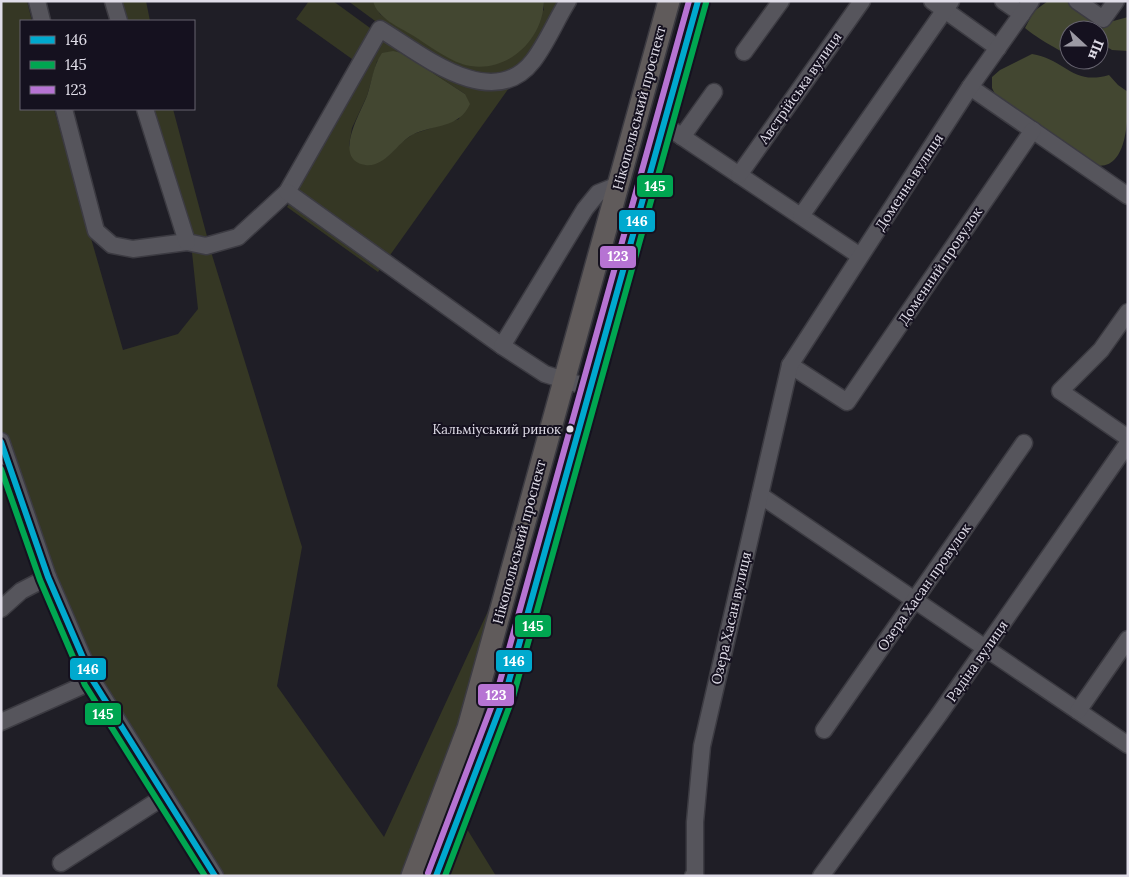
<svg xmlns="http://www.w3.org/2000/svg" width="1129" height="877" font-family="Lora,serif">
  <rect width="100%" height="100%" fill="#1f1e26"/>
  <!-- green -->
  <g fill="#353724" fill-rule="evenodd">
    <polygon points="1,1 27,1 32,21 21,21 21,109 54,109 123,350 178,334 198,309 191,243 148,109 173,109 212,255 302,547 277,686 384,837 505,574 463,726 407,876 215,876 93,681 1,441"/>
    <polygon points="116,1 146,1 150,21 122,21"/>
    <path d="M309,1H333L377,33L463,83L514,81L378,272L287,207L366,69L296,19ZM402,53L465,94L459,119L413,134L402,142L387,157L365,165L354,158L349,145L352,128L367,96L377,61Z"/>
    <polygon points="348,1 373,1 380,14 391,22 462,64 544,10 544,1 562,1 527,60 510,73 466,75 382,26"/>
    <polygon points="462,821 496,876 441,876"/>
  </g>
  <!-- forest -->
  <g fill="#434731">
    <path d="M373,1H544C543,42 503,77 462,64C445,58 428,45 412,35C399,27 377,18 373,1Z"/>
    <path d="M1048,1L1068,2L1106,23L1128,17V51L1112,50L1099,42V30H1069V54C1063,54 1030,33 1025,28L1034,11Z"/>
    <path d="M393,51L402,53L465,94L470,104C459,129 433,124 412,135C397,143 385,168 365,165C332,159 361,112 367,96C372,81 373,66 382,53Z"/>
    <path d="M1032,54C1065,59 1072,86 1109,75L1118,85L1128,92C1128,115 1129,173 1094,165L997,98L992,88V77L1000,70Z"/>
  </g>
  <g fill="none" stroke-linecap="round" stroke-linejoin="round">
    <defs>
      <g id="minor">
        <polyline points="37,1 42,21"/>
        <polyline points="113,1 119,21"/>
        <polyline points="932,1 998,48"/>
        <polyline points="1003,1 1022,14"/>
        <polyline points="1077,1 1103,19 1116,1"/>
        <polyline points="744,52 781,1"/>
        <polyline points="970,87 1128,196"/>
        <path d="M64,109L96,231L112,245L133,249L187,242L206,246L238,237L287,192L380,29C420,53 492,114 533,61C547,43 556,20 568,1"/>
        <polyline points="145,109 187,242"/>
        <polyline points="663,124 860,256"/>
        <polyline points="682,137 714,92"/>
        <polyline points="739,175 862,1"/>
        <polyline points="287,192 502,346"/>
        <polyline points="801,216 951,1"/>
        <polyline points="1128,312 1101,350 1060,391 1128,438"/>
        <polyline points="790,365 847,402 1033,130"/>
        <polyline points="590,388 545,374 502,346 585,209 598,193 618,185"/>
        <polyline points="1,441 48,577 93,681 215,876"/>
        <polyline points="760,495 1128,745"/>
        <polyline points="1,609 21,591 48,577"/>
        <polyline points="1078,711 1128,639"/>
        <polyline points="1,722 93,681"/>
        <polyline points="824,730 1024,443"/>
        <polyline points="61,863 165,796"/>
        <polyline points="693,876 695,874 695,822 702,746 790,365 970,87 1031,1"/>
        <polyline points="821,876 938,716 1128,443"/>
      </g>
      <g id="major">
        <polyline points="412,876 468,728 669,1"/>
        <polyline points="436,876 505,695 698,1"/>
      </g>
    </defs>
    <!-- minor casing -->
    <use href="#minor" stroke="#3c3b42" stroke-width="19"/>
    <!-- major casing -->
    <use href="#major" stroke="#3c3b42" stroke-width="24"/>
    <!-- minor -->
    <use href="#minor" stroke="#56555c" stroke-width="16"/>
    <!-- major -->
    <use href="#major" stroke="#605b5b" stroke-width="21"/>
    <defs>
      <g id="bus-1">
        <polyline points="1,442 48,577 93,681 215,876"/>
        <polyline points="436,876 505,695 698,1"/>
      </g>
      <g id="bus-2">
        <polyline points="1,469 40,580 85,685 205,876"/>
        <polyline points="445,876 513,697 706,3"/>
      </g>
      <polyline id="bus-3" points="428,873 497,692 689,1"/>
    </defs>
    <!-- bus-1 casing -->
    <use href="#bus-1" stroke="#15111f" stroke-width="10"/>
    <!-- bus-2 casing -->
    <use href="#bus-2" stroke="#15111f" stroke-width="10"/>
    <!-- bus-3 casing -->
    <use href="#bus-3" stroke="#15111f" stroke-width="10"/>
    <!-- bus-1 -->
    <use href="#bus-1" stroke="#00a9ce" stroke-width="6"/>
    <!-- bus-2 -->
    <use href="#bus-2" stroke="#00a651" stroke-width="6"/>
    <!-- bus-3 -->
    <use href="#bus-3" stroke="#b673d3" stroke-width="6"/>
  </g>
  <!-- markers -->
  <circle fill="#e0dde8" stroke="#15111f" stroke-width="2" cx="570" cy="429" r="4.5"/>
  <g text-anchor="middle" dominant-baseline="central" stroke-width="4" stroke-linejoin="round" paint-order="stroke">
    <!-- bus labels -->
    <g font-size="13" fill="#e0dde8" stroke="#15111f" text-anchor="end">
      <text x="561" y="429">Кальміуський ринок</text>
    </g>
    <!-- street labels -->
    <g font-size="14" fill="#e0dde8" stroke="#15111f">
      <text transform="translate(800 88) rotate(-55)">Австрійська вулиця</text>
      <text transform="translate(639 108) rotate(-75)">Нікопольський проспект</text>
      <text transform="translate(909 182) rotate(-57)">Доменна вулиця</text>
      <text transform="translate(940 266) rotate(-56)">Доменний провулок</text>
      <text transform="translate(519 542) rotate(-75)">Нікопольський проспект</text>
      <text transform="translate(924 587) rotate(-55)">Озера Хасан провулок</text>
      <text transform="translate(731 618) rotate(-77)">Озера Хасан вулиця</text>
      <text transform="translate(977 661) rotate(-55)">Радіна вулиця</text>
    </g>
  </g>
  <g stroke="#15111f" stroke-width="2">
    <rect x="636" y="174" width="38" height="24" rx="5" fill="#00a651"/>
    <rect x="618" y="209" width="38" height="24" rx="5" fill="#00a9ce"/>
    <rect x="599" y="245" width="38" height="24" rx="5" fill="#b673d3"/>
    <rect x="514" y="614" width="38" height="24" rx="5" fill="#00a651"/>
    <rect x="495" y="649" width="38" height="24" rx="5" fill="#00a9ce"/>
    <rect x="69" y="657" width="38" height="24" rx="5" fill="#00a9ce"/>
    <rect x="477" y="683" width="38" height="24" rx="5" fill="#b673d3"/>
    <rect x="84" y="702" width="38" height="24" rx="5" fill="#00a651"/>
  </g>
  <g font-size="14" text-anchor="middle" font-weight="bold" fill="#fff">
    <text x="655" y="191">145</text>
    <text x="637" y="226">146</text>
    <text x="618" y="261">123</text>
    <text x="533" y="631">145</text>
    <text x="514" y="666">146</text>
    <text x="88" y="674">146</text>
    <text x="496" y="700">123</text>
    <text x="103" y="719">145</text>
  </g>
  <!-- border -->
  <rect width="1129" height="877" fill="none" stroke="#e0dde8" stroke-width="5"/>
  <!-- legend -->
  <rect x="20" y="20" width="175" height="90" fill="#15111f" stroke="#66636f"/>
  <rect x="30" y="36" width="25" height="8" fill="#00a9ce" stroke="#66636f"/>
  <text x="65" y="45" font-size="15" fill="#e0dde8">146</text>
  <rect x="30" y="61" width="25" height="8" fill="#00a651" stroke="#66636f"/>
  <text x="65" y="70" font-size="15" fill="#e0dde8">145</text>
  <rect x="30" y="86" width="25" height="8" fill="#b673d3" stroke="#66636f"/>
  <text x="65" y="95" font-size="15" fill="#e0dde8">123</text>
  <!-- north arrow -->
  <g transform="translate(1084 45) rotate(111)"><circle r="24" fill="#15111f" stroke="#66636f"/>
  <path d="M0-4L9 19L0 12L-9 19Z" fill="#9c9aa4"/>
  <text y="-8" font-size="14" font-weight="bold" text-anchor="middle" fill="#e0dde8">Пн</text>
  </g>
</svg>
